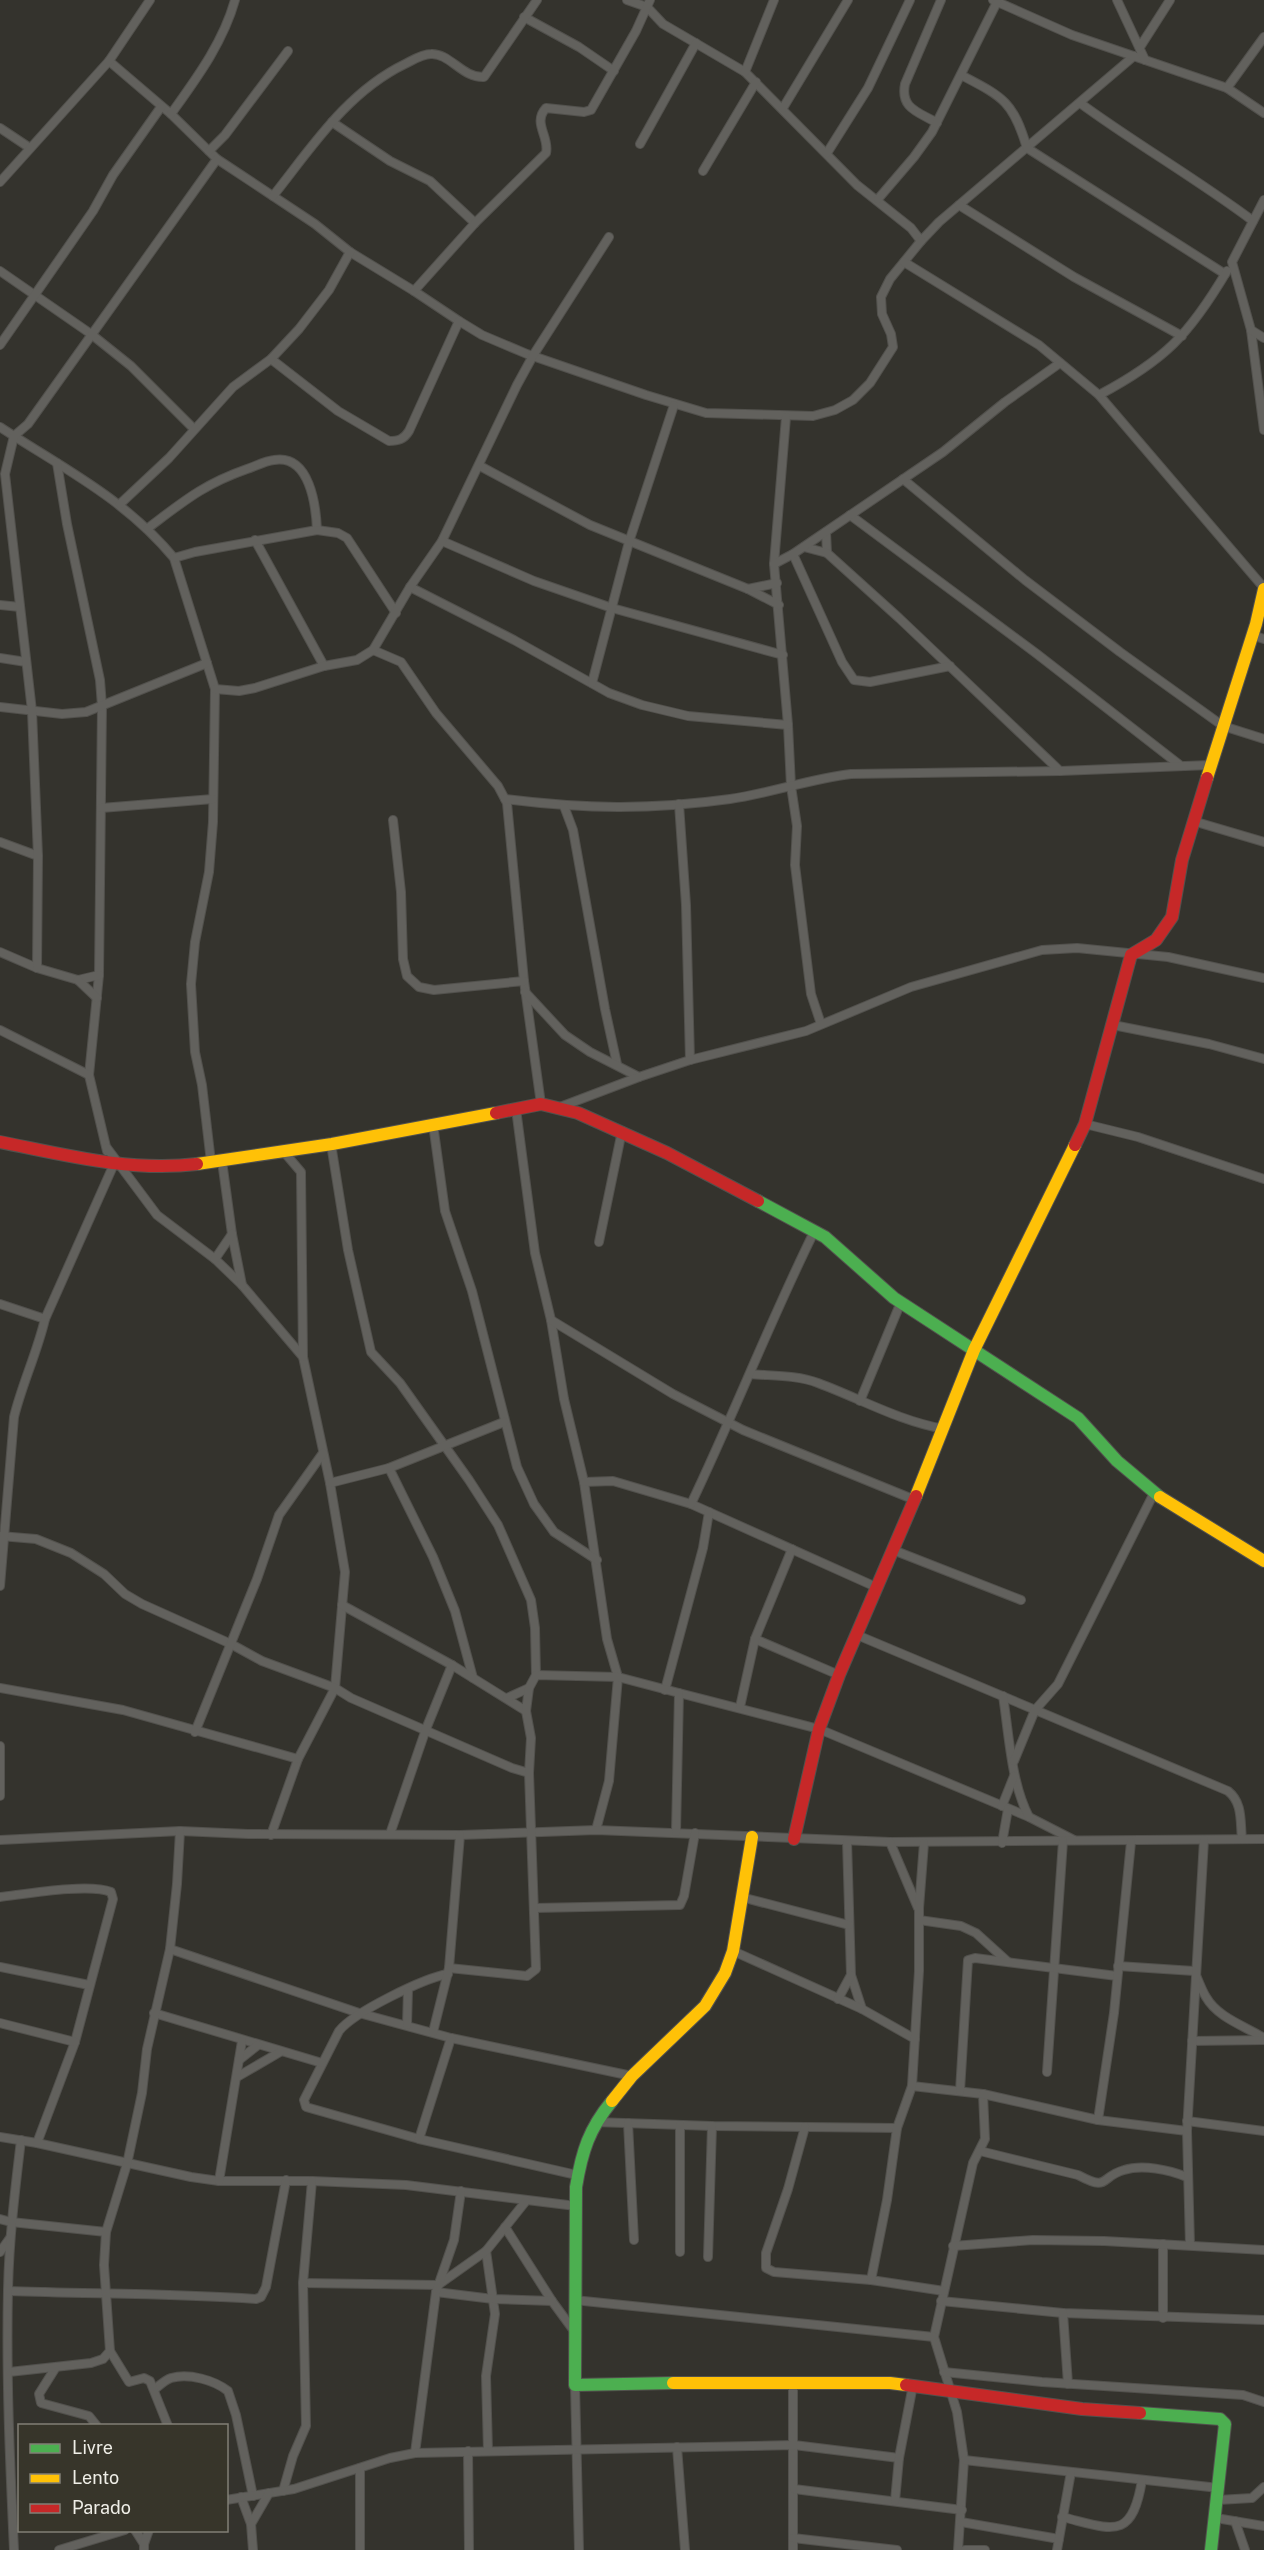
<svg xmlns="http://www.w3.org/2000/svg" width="1264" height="2550" font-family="'Public Sans',sans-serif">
  <rect width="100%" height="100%" fill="#34332d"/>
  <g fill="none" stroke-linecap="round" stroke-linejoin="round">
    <defs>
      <g id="street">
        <polyline points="627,0 647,7 663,24 745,72 857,185 911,228 921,241 939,222 1134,56"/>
        <polyline points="993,0 1072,35 1227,88 1264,113"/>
        <polyline points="1117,0 1145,60"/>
        <polyline points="524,17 579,47 614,71"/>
        <polyline points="1140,47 1170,0"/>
        <polyline points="109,61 171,114 217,159 315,224 350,252 414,291 459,321 482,335 527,354 646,395 706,413 813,416 835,410 853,400 870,383 893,347 891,334 882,314 881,297 890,279 921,241"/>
        <polyline points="745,72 774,0"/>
        <path d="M961,75C1003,97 1013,101 1027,148L1225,274"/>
        <polyline points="1227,88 1264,37"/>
        <path d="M1080,103C1136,144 1197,179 1253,221"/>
        <polyline points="783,108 848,0"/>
        <path d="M171,114C196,79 223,43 235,0"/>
        <polyline points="332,122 390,161 430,181 475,223"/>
        <path d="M937,123C919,112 900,109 905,84L941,0"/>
        <polyline points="0,128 30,148"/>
        <polyline points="640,144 696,43"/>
        <polyline points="209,151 225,135 288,51"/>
        <polyline points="827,153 868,88 910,0"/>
        <polyline points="703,171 756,82"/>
        <polyline points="0,182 109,61 150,0"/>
        <path d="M273,196C312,147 347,92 405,64C413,60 422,54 431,54C450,53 462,78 484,77L537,0"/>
        <polyline points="878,199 914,157 932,132 997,2"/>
        <polyline points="1264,200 1232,262 1251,330 1264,430"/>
        <polyline points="959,205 1074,277 1182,336"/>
        <polyline points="904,262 1039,345 1099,395 1264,588"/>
        <polyline points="0,271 91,334 131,366 194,429"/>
        <path d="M414,291L475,223L546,153C550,137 532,123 546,108L584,112L591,110L636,31L650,0"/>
        <polyline points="1251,330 1264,338"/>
        <polyline points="0,345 93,211 113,175 161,107"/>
        <path d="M271,359L338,411L389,441C399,441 404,439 409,431L459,321"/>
        <path d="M1099,395C1165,360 1189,335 1227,271"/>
        <polyline points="786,417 774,564 788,725 791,786 797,826 795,865 811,994 821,1024"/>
        <path d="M0,427C64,469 124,498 174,558L215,689L213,822L209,872L195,942L191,984L195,1052L202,1085L211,1162"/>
        <polyline points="57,463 67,524 100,680 102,706 99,975 89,1075 107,1151"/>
        <polyline points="480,466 590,525 748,589 779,605"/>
        <polyline points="903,479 1025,580 1120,652 1223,726 1264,739"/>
        <polyline points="120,504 169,458 233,387 271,359 299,329 329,290 350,252"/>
        <polyline points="850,515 1037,654 1181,766"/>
        <path d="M148,528C184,501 204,484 247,469C256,466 265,461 274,460C310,454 316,506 317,530"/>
        <polyline points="826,532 827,553"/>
        <polyline points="255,540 324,666"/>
        <polyline points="442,541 534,581 612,608 783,655"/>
        <polyline points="804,547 827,553 899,618 1060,771"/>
        <polyline points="793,554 842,662 854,680 870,682 950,666"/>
        <polyline points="174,558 195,552 317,530 338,533 347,538 396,613"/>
        <polyline points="774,564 793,554 943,452 1005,402 1060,363"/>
        <polyline points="410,587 514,640 609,693 642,705 688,716 788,725"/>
        <polyline points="748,589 777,583"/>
        <polyline points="0,605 20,607"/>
        <polyline points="1252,635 1264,639"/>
        <polyline points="373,650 401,662 436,713 498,786 507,803 524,981 541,1104"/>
        <polyline points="0,658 26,662"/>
        <polyline points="592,683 629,542 674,405"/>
        <polyline points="215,689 239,691 255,688 324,666 357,660 373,650 410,587 442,541 517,385 534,354 609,237"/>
        <polyline points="0,707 62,714 86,712 207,663"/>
        <path d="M505,799C584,809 651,810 730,799C771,793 810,779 851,774L1060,771L1210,765"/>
        <polyline points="679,804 686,905 690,1060"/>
        <polyline points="564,806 573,830 605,1009 617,1064"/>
        <polyline points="101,808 213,799"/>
        <polyline points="393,820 401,892 403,959 407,976 419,987 434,990 524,981"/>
        <polyline points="1193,821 1264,842"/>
        <polyline points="0,842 38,856"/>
        <polyline points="0,952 37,968 78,980 99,975"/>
        <polyline points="37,968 38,856 32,711 5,474 14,436 28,424 217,159"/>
        <polyline points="78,980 97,998"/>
        <polyline points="525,992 565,1035 590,1052 639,1077 690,1060 806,1031 911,987 1042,950 1077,948 1168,957 1264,978"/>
        <polyline points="1113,1025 1209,1044 1264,1059"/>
        <polyline points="0,1030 89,1075"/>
        <polyline points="560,1107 639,1077"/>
        <polyline points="516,1109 535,1253 551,1320 564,1399 584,1482 607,1639 618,1677 609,1781 596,1830"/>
        <polyline points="433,1124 445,1211 472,1291 517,1467 534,1504 554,1532 597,1560"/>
        <polyline points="1085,1124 1138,1137 1264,1179"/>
        <polyline points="331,1144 348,1250 371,1352 400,1383 469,1480 498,1525 531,1600 535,1628 536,1675"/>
        <polyline points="107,1148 157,1215 215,1259 242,1285 303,1357 330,1483 345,1572 335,1688 298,1759 271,1835"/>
        <polyline points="284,1152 301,1172 303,1357"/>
        <polyline points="222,1161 232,1234 242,1285"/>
        <polyline points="599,1242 622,1131"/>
        <polyline points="215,1259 232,1234"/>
        <polyline points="0,1304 45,1319"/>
        <polyline points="551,1320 673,1394 743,1430 915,1500"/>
        <path d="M750,1374C773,1376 797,1375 818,1383C861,1399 899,1421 944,1429"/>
        <polyline points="860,1401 901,1302"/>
        <polyline points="389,1468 433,1557 455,1611 473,1678"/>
        <polyline points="584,1482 613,1481 691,1504 876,1587"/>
        <polyline points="330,1483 389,1468 504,1422"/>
        <path d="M691,1504C734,1414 770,1321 814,1232"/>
        <polyline points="0,1536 36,1539 71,1553 104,1574 125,1594 142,1604 231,1644 262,1661 335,1688 351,1698 512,1768 529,1773"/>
        <polyline points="893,1550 1021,1600"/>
        <path d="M0,1586L14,1417C22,1384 37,1353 45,1319L114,1164"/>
        <polyline points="342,1605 452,1665 526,1711"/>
        <path d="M857,1635L1228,1791C1243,1803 1240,1821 1242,1839"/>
        <polyline points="755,1639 839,1675"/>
        <polyline points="0,1688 123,1710 298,1759"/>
        <polyline points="665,1690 703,1548 709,1512"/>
        <polyline points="679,1693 819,1729 1029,1817 1074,1840"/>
        <path d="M1003,1696C1009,1734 1011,1783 1029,1817"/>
        <polyline points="507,1698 529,1688"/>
        <polyline points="740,1707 755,1639 792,1549"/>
        <polyline points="195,1732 257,1579 279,1515 323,1453"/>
        <polyline points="0,1746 0,1796"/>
        <polyline points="1014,1761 1035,1710 1058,1684 1154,1493"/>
        <polyline points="1002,1806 1014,1776"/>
        <polyline points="390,1834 426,1729 452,1665"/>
        <polyline points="0,1840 180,1831 248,1834 460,1835 596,1830 890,1842 1264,1839"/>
        <polyline points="847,1841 851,1975 862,2009"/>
        <polyline points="890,1842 918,1908"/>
        <polyline points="1002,1843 1008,1809"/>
        <path d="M0,1897C26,1894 89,1883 111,1892L113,1899L75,2042L37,2143"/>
        <polyline points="741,1897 849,1925"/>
        <polyline points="535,1908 680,1905 684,1896 695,1833"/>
        <polyline points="919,1920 961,1926 976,1933 1008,1962"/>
        <polyline points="170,1949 359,2013 451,2038 632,2076"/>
        <polyline points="733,1951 862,2009 915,2039"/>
        <path d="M1118,1966L1194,1971C1198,1979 1201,1989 1206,1997C1218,2018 1245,2026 1264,2038"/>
        <polyline points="0,1967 89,1985"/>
        <polyline points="449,1968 527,1976 536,1969 529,1773 531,1738 526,1711 529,1688 536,1675 618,1677 679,1693 676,1832"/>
        <path d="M448,1974C424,1978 354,2012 339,2031L304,2100L306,2107L419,2139L577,2175"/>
        <polyline points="838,1999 851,1975"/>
        <polyline points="154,2013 322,2063"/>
        <polyline points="0,2023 75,2042"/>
        <polyline points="407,2025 408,1990"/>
        <polyline points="433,2032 449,1968 460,1835"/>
        <polyline points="1192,2041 1264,2040"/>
        <polyline points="239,2060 258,2045"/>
        <polyline points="1047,2072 1063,1841"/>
        <polyline points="237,2077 280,2052"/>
        <polyline points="912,2086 983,2094 985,2139 973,2163 934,2337 957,2412 964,2460 958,2550"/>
        <polyline points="960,2091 968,1960 975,1958 1117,1976"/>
        <polyline points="983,2094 1098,2120 1187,2131"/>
        <polyline points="1098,2120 1114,2013 1131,1842"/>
        <polyline points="1187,2121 1264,2131"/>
        <polyline points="595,2122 712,2126 897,2128"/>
        <polyline points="628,2123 634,2240"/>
        <polyline points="805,2127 788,2189 766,2253 766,2268 774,2272 871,2280 944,2291"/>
        <polyline points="0,2137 37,2143 191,2177 219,2181 312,2181 406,2185 576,2206"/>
        <polyline points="419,2139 451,2038"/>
        <path d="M980,2151L1078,2175C1110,2192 1099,2177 1124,2170C1143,2164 1169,2170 1187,2177"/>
        <polyline points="219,2181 242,2041"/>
        <polyline points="0,2219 11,2222 106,2232"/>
        <polyline points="505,2227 552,2301 574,2331"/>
        <polyline points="1163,2244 1163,2318"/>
        <polyline points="1190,2245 1187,2131 1204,1840"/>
        <polyline points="953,2246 1033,2240 1104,2241 1264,2250"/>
        <polyline points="486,2251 495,2314 486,2376 488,2451"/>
        <polyline points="0,2252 10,2238"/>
        <polyline points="680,2252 680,2125"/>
        <polyline points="708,2257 712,2126"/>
        <polyline points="871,2280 887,2200 897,2128 912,2086 919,1971 919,1908 924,1843"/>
        <polyline points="303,2283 438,2285 486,2251 526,2201"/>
        <path d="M8,2291C90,2294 173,2293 256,2299L261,2297L266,2287L286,2180"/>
        <polyline points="436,2292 493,2299 552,2301"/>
        <polyline points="574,2300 934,2337"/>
        <polyline points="941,2301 1063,2313 1264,2320"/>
        <polyline points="1063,2313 1068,2384"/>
        <polyline points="56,2367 39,2394 41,2403 89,2416 97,2426"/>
        <polyline points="9,2372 91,2363 103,2359 110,2351"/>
        <polyline points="944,2372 1042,2382 1243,2395 1264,2402"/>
        <polyline points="793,2382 793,2550"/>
        <polyline points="575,2385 579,2550"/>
        <path d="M155,2389C160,2385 165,2380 171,2378C189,2373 214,2380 228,2391L236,2415L253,2496"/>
        <polyline points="168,2426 150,2381 144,2378 129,2382 110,2351 104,2265 106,2232 127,2164 142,2093 147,2049 170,1949 177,1884 180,1831"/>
        <polyline points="677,2447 685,2550"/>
        <polyline points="468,2451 469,2550"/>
        <polyline points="415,2453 436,2292 454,2240 461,2191"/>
        <polyline points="964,2460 1219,2488"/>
        <polyline points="794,2489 962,2510"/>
        <polyline points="283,2491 293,2456 306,2426 303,2283 312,2181"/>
        <polyline points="241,2497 251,2524 253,2550"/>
        <polyline points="226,2500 294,2489 390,2458 415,2453 794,2445 899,2458"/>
        <polyline points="1218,2500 1252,2498 1264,2487"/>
        <polyline points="895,2501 899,2458 913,2385"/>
        <path d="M1062,2517C1112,2529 1132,2542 1142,2480"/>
        <polyline points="1216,2518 1264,2526"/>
        <polyline points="1235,2521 1245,2550"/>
        <polyline points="961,2522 1059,2539"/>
        <polyline points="251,2524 269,2493"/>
        <polyline points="135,2530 144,2544"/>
        <polyline points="793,2538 897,2550"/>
        <path d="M14,2550C10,2464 6,2376 8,2290C9,2240 15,2190 21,2140"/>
        <polyline points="59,2550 125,2530"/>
        <polyline points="144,2550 144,2544 149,2530"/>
        <polyline points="360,2550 360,2468"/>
        <polyline points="965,2550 985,2550"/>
        <polyline points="1057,2550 1071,2472"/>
      </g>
      <g id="fast">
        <polyline points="758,1201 825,1237 894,1298 1078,1418 1117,1461 1160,1497"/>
        <path d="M612,2101C589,2129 582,2151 576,2187L575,2385L673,2383"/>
        <polyline points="1140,2413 1220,2419 1225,2424 1211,2550"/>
      </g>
      <g id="slow">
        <polyline points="1207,778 1256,624 1264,589"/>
        <polyline points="197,1164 332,1144 496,1113"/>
        <polyline points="916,1496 974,1350 1075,1145"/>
        <polyline points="1160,1497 1264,1561"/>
        <polyline points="612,2101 632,2076 705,2006 725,1973 733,1951 752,1837"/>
        <polyline points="673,2383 890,2383 906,2385"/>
      </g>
      <g id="jam">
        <polyline points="496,1113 541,1104 578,1113 667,1153 758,1201"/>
        <path d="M0,1142C65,1155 130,1172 197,1164"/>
        <polyline points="1075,1145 1085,1124 1131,955 1156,940 1172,917 1182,860 1207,778"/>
        <polyline points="794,1839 819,1729 839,1675 916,1496"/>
        <polyline points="906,2385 1082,2409 1140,2413"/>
      </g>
    </defs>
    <!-- street casing -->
    <use href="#street" stroke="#52514d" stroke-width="10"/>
    <!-- fast casing -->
    <use href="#fast" stroke="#52514d" stroke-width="14"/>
    <!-- slow casing -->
    <use href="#slow" stroke="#52514d" stroke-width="14"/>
    <!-- jam casing -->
    <use href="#jam" stroke="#52514d" stroke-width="14"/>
    <!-- street -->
    <use href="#street" stroke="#62615d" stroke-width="8"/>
    <!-- fast -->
    <use href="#fast" stroke="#4caf50" stroke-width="12"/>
    <!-- slow -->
    <use href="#slow" stroke="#ffc107" stroke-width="12"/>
    <!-- jam -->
    <use href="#jam" stroke="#c62828" stroke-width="12"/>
  </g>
  <!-- legend -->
  <rect x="18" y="2424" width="210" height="108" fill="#37352a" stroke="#817f76" stroke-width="1.5"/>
  <rect x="30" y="2444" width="30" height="9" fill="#4caf50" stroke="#817f76" stroke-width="1.5"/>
  <text x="72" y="2454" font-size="18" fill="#efeee7">Livre</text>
  <rect x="30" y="2474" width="30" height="9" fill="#ffc107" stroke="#817f76" stroke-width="1.5"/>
  <text x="72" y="2484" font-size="18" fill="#efeee7">Lento</text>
  <rect x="30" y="2504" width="30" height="9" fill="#c62828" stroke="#817f76" stroke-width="1.5"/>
  <text x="72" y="2514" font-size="18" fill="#efeee7">Parado</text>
</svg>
